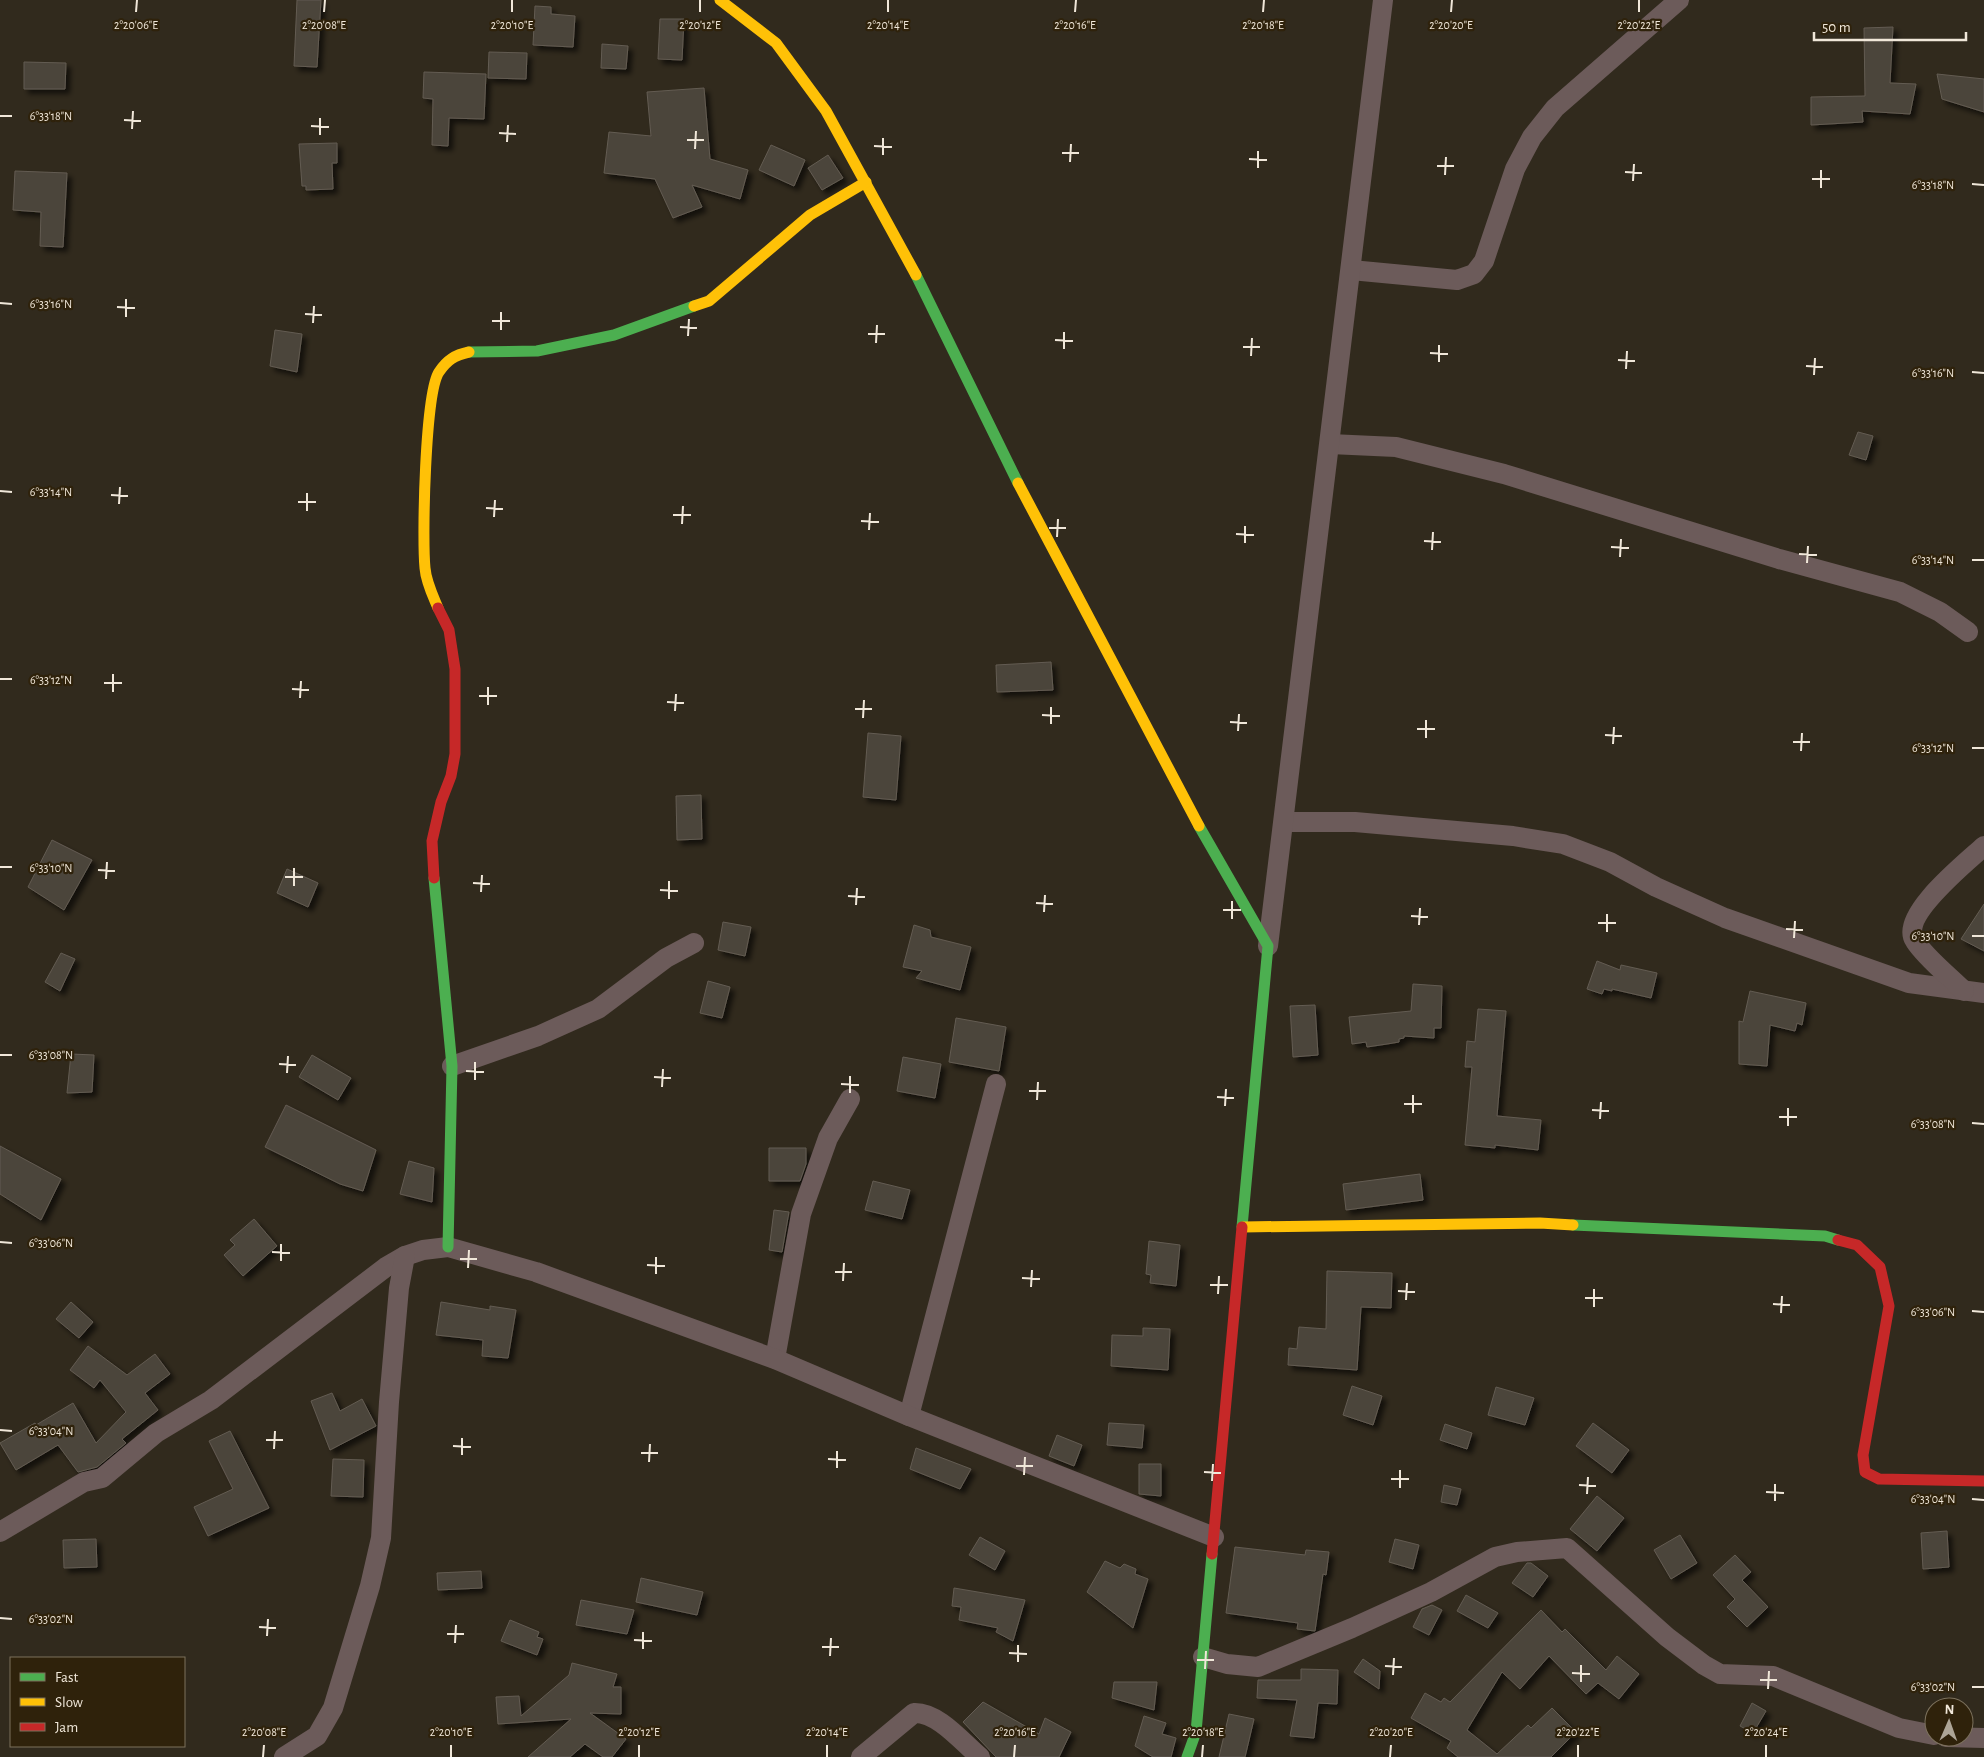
<svg xmlns="http://www.w3.org/2000/svg" width="1984" height="1757" font-family="'Alegreya Sans',sans-serif">
  <defs>
    <filter id="shadow"><feDropShadow dx="4.5" dy="4.5" stdDeviation="2.5" flood-color="#0009"/></filter>
  </defs>
  <rect width="100%" height="100%" fill="#312a1d"/>
  <!-- building -->
  <g fill="#4b443a" stroke="#635c52" filter="url(#shadow)">
    <polygon points="297,0 321,0 317,67 294,66"/>
    <polygon points="535,6 551,7 551,14 575,16 573,47 533,45"/>
    <polygon points="660,19 684,19 682,60 658,59"/>
    <polygon points="1893,27 1890,83 1916,84 1910,114 1862,111 1863,122 1811,125 1811,97 1865,96 1864,28"/>
    <polygon points="602,44 628,46 626,69 601,68"/>
    <polygon points="489,52 527,53 526,79 488,78"/>
    <polygon points="24,62 66,63 65,89 24,89"/>
    <polygon points="424,72 486,74 484,119 449,118 448,146 432,145 433,99 423,98"/>
    <polygon points="1937,74 1984,79 1984,112 1942,99"/>
    <polygon points="704,88 710,159 748,170 740,199 692,185 702,207 673,218 655,179 604,173 609,132 651,136 647,92"/>
    <polygon points="337,143 337,163 332,163 333,189 306,190 306,186 302,186 299,144"/>
    <polygon points="771,145 805,160 794,186 759,170"/>
    <polygon points="828,155 843,178 822,190 808,168"/>
    <polygon points="15,171 67,173 63,247 40,246 41,212 13,210"/>
    <polygon points="275,330 302,334 297,372 270,366"/>
    <polygon points="1858,432 1873,436 1866,460 1849,455"/>
    <polygon points="1051,662 1053,690 997,692 996,665"/>
    <polygon points="868,733 901,736 896,800 863,797"/>
    <polygon points="701,795 702,839 677,840 676,796"/>
    <polygon points="52,840 92,860 64,910 28,887"/>
    <polygon points="287,869 318,883 308,907 277,893"/>
    <polygon points="1984,904 1984,951 1961,939"/>
    <polygon points="723,922 751,927 745,956 718,950"/>
    <polygon points="914,925 930,930 931,937 971,947 960,990 916,978 922,971 903,967"/>
    <polygon points="61,953 75,959 60,991 45,982"/>
    <polygon points="1597,961 1620,970 1621,965 1657,973 1651,998 1612,989 1612,991 1604,989 1602,994 1587,989"/>
    <polygon points="708,981 730,987 722,1018 700,1013"/>
    <polygon points="1413,984 1442,986 1441,1028 1434,1028 1434,1038 1404,1036 1404,1038 1399,1039 1399,1042 1387,1044 1367,1047 1366,1042 1352,1044 1349,1017 1411,1011"/>
    <polygon points="1750,991 1806,1003 1802,1025 1797,1023 1795,1031 1770,1025 1767,1066 1739,1064 1739,1021 1743,1022"/>
    <polygon points="1315,1005 1318,1055 1293,1057 1290,1006"/>
    <polygon points="1478,1009 1506,1011 1497,1116 1541,1120 1538,1150 1495,1145 1495,1148 1465,1145 1472,1067 1465,1067 1467,1041 1475,1042"/>
    <polygon points="956,1018 1006,1027 999,1071 949,1062"/>
    <polygon points="71,1054 94,1055 92,1092 67,1093"/>
    <polygon points="312,1055 351,1078 338,1100 299,1077"/>
    <polygon points="903,1057 941,1064 935,1098 897,1091"/>
    <polygon points="286,1105 376,1150 363,1191 340,1184 265,1147"/>
    <polygon points="0,1146 61,1179 41,1220 0,1194"/>
    <polygon points="769,1148 806,1148 806,1164 800,1181 769,1181"/>
    <polygon points="409,1161 434,1168 432,1202 400,1194"/>
    <polygon points="1420,1174 1423,1200 1346,1210 1343,1184"/>
    <polygon points="873,1181 910,1190 902,1219 865,1210"/>
    <polygon points="774,1210 789,1212 782,1252 769,1250"/>
    <polygon points="254,1219 277,1246 243,1276 224,1255 235,1245 230,1240"/>
    <polygon points="1149,1241 1180,1245 1176,1286 1150,1283 1151,1275 1146,1274"/>
    <polygon points="1327,1271 1392,1273 1391,1308 1361,1307 1357,1370 1288,1365 1289,1348 1297,1349 1299,1327 1326,1329"/>
    <polygon points="71,1302 93,1322 79,1338 56,1319"/>
    <polygon points="441,1302 490,1310 490,1306 516,1310 508,1358 482,1356 483,1340 436,1335"/>
    <polygon points="1143,1328 1170,1329 1168,1370 1111,1366 1112,1335 1143,1336"/>
    <polygon points="88,1346 127,1375 155,1354 170,1374 145,1393 158,1410 122,1439 126,1443 97,1467 78,1472 58,1445 16,1470 0,1443 35,1423 36,1425 73,1403 96,1443 126,1412 100,1380 94,1388 70,1370"/>
    <polygon points="1352,1386 1382,1396 1373,1425 1343,1415"/>
    <polygon points="1496,1387 1534,1398 1525,1425 1488,1415"/>
    <polygon points="332,1393 340,1411 362,1399 376,1426 330,1450 311,1401"/>
    <polygon points="1109,1423 1144,1425 1142,1448 1107,1445"/>
    <polygon points="1593,1423 1629,1450 1612,1473 1576,1446"/>
    <polygon points="1445,1424 1472,1433 1467,1449 1440,1440"/>
    <polygon points="230,1431 269,1508 208,1536 194,1507 233,1489 209,1441"/>
    <polygon points="1057,1435 1082,1445 1074,1466 1049,1456"/>
    <polygon points="916,1448 971,1469 960,1489 910,1469"/>
    <polygon points="333,1459 364,1460 363,1497 331,1496"/>
    <polygon points="1139,1464 1161,1464 1161,1496 1139,1494"/>
    <polygon points="1444,1485 1461,1489 1457,1505 1441,1502"/>
    <polygon points="1597,1496 1624,1518 1597,1551 1570,1529"/>
    <polygon points="1947,1531 1949,1567 1923,1569 1921,1533"/>
    <polygon points="1680,1535 1697,1563 1671,1579 1654,1550"/>
    <polygon points="980,1537 1005,1551 995,1570 969,1555"/>
    <polygon points="96,1539 97,1567 64,1568 63,1540"/>
    <polygon points="1395,1539 1419,1545 1413,1569 1389,1562"/>
    <polygon points="1235,1547 1305,1555 1306,1550 1329,1552 1326,1575 1323,1574 1315,1631 1297,1629 1298,1623 1226,1613"/>
    <polygon points="1735,1555 1751,1572 1742,1580 1768,1607 1747,1627 1727,1607 1735,1599 1713,1575"/>
    <polygon points="1105,1561 1120,1568 1124,1564 1136,1569 1135,1574 1148,1579 1133,1628 1087,1592"/>
    <polygon points="1527,1563 1531,1563 1548,1576 1533,1597 1512,1583"/>
    <polygon points="481,1571 482,1588 438,1590 437,1573"/>
    <polygon points="641,1578 703,1592 697,1615 636,1602"/>
    <polygon points="954,1588 1025,1600 1013,1641 996,1632 998,1628 959,1620 961,1607 952,1606"/>
    <polygon points="1466,1595 1498,1613 1488,1628 1457,1611"/>
    <polygon points="581,1600 634,1610 627,1634 576,1625"/>
    <polygon points="1432,1605 1442,1610 1429,1635 1413,1627 1422,1609"/>
    <polygon points="1541,1610 1562,1632 1565,1629 1606,1670 1617,1656 1639,1674 1619,1699 1598,1683 1586,1694 1549,1656 1520,1689 1502,1672 1467,1730 1497,1754 1528,1725 1531,1728 1552,1708 1576,1732 1551,1757 1458,1757 1447,1748 1451,1741 1411,1718 1425,1693 1441,1702 1444,1698 1450,1702"/>
    <polygon points="510,1620 539,1632 537,1637 543,1639 537,1655 501,1641"/>
    <polygon points="1363,1659 1380,1671 1379,1689 1354,1672"/>
    <polygon points="572,1663 617,1674 613,1687 621,1687 621,1714 590,1713 626,1739 612,1757 603,1757 585,1744 570,1757 528,1757 571,1719 498,1724 496,1697 519,1696 521,1716 569,1675"/>
    <polygon points="1301,1669 1338,1670 1337,1704 1318,1703 1314,1738 1290,1736 1297,1700 1257,1698 1258,1680 1301,1680"/>
    <polygon points="1114,1682 1157,1682 1154,1710 1112,1698"/>
    <polygon points="983,1702 1039,1734 1045,1718 1071,1732 1059,1757 996,1757 963,1722"/>
    <polygon points="1752,1703 1766,1711 1753,1733 1740,1726"/>
    <polygon points="1229,1714 1254,1719 1245,1757 1219,1757"/>
    <polygon points="1144,1716 1166,1723 1162,1734 1176,1738 1171,1757 1153,1757 1135,1746"/>
  </g>
  <g fill="none" stroke-linecap="round" stroke-linejoin="round">
    <!-- street -->
    <g stroke="#6c5b5a" stroke-width="20">
      <polyline points="1351,270 1457,280 1474,274 1484,261 1515,169 1532,137 1555,108 1679,0"/>
      <polyline points="1330,444 1396,447 1504,474 1779,559 1900,592 1940,612 1968,632"/>
      <polyline points="1285,822 1355,822 1513,836 1563,844 1610,862 1656,887 1725,918 1909,983 1984,993"/>
      <polyline points="1268,946 1383,0"/>
      <path d="M1964,991C1949,976 1926,958 1915,941C1898,916 1967,862 1984,846"/>
      <polyline points="452,1066 538,1036 598,1009 666,958 694,943"/>
      <polyline points="775,1359 801,1214 828,1138 850,1099"/>
      <polyline points="909,1416 996,1084"/>
      <polyline points="0,1532 84,1482 102,1478 156,1433 211,1400 386,1267 405,1256 423,1250 448,1247 536,1272 775,1359 909,1416 1214,1537"/>
      <polyline points="1203,1657 1227,1664 1258,1667 1352,1628 1431,1592 1495,1557 1517,1552 1567,1548 1667,1637 1704,1665 1720,1674 1773,1676 1899,1728 1934,1735"/>
      <polyline points="1946,1737 1984,1738"/>
      <polyline points="284,1757 317,1736 333,1708 370,1586 381,1538 389,1402 399,1288 405,1256"/>
      <path d="M861,1757L914,1713C938,1712 962,1742 980,1757"/>
    </g>
    <!-- fast -->
    <g stroke="#4caf50" stroke-width="11">
      <polyline points="916,275 1018,483"/>
      <polyline points="469,352 537,351 614,335 694,306"/>
      <polyline points="1199,826 1268,946 1242,1227"/>
      <polyline points="434,878 452,1066 448,1247"/>
      <polyline points="1573,1225 1825,1236 1838,1240"/>
      <polyline points="1187,1757 1196,1732 1212,1554"/>
    </g>
    <!-- slow -->
    <g stroke="#ffc107" stroke-width="11">
      <polyline points="720,0 776,43 826,111 916,275"/>
      <polyline points="694,306 709,301 810,215 866,182"/>
      <polyline points="1018,483 1199,826"/>
      <path d="M438,608C433,596 426,582 425,568C422,539 425,393 439,372C447,360 455,355 469,352"/>
      <polyline points="1243,1227 1540,1223 1573,1225"/>
    </g>
    <!-- jam -->
    <g stroke="#c62828" stroke-width="11">
      <polyline points="434,878 432,841 441,802 451,776 455,754 455,669 449,630 438,608"/>
      <polyline points="1838,1240 1857,1245 1880,1267 1889,1306 1863,1455 1865,1472 1879,1479 1984,1481"/>
      <polyline points="1212,1554 1242,1227"/>
    </g>
  </g>
  <!-- ticks -->
  <path fill="none" stroke="#f0e7d9" stroke-width="2" d="M136,12L137,0M324,12L325,0M512,12V0M700,12V0M888,12V0M1075,12L1076,0M1263,12L1264,0M1451,12L1452,0M1639,12V0M0,116H12M124,120L141,121M311,126L329,127M132,129L133,111M499,133L516,134M320,135V118M687,140H704M507,142L508,125M874,146L892,147M695,149L696,131M1062,153H1079M883,155V138M1249,159L1267,160M1070,162L1071,144M1437,166H1454M1258,168V151M1625,172L1642,173M1445,175L1446,157M1812,179H1830M1633,181L1634,164M1972,184L1984,185M1821,188V170M0,303L12,304M117,307L135,308M305,314L322,315M126,317V299M492,321H510M313,323L314,306M680,327L697,328M501,330V312M868,334H885M688,336L689,319M1055,340L1073,341M876,343L877,325M1243,347H1260M1064,349V332M1430,353L1448,354M1251,356L1252,338M1618,360L1635,361M1439,362V345M1806,366L1823,367M1626,369L1627,351M1972,372L1984,373M1814,375L1815,358M0,491L12,492M111,495L128,496M298,502H316M119,504L120,487M486,508L503,509M307,511V493M673,515H691M494,517L495,500M861,521L879,522M682,524L683,506M1049,528H1066M869,530L870,513M1236,534L1254,535M1057,537L1058,519M1424,541L1441,542M1245,543V526M1611,547L1629,548M1432,550L1433,532M1799,554L1817,555M1620,557L1621,539M1972,560H1984M1807,563L1808,546M0,679H12M104,683H122M292,689L309,690M113,692V674M479,696H497M300,698L301,681M667,702L684,703M488,705V687M855,709H872M675,711L676,694M1042,715L1060,716M863,718L864,700M1230,722L1247,723M1051,724V707M1417,729H1435M1238,731L1239,714M1605,735L1622,736M1426,738V720M1793,742H1810M1613,744L1614,727M1972,748H1984M1801,751L1802,733M0,867H12M98,870L115,871M285,877H303M106,879L107,862M473,883L490,884M294,886V868M660,890L678,891M481,892L482,875M848,896L865,897M669,899V881M1036,903L1053,904M856,905L857,888M1223,910H1241M1044,912L1045,895M1411,916L1428,917M1232,919V901M1598,923H1616M1419,925L1420,908M1786,929L1803,930M1607,932V914M1972,936H1984M1794,938L1795,921M0,1055H12M279,1064L296,1065M466,1071L484,1072M287,1073L288,1056M654,1077L671,1078M475,1080V1062M841,1084L859,1085M662,1087L663,1069M1029,1091H1046M850,1093V1076M1217,1097L1234,1098M1037,1100L1038,1082M1404,1104H1422M1225,1106L1226,1089M1592,1110L1609,1111M1413,1113V1095M1779,1117H1797M1600,1119L1601,1102M1972,1123L1984,1124M1788,1126V1108M0,1242L12,1243M272,1252L290,1253M460,1259H477M281,1261V1244M647,1265L665,1266M468,1268L469,1250M835,1272H852M656,1274V1257M1022,1278L1040,1279M843,1281L844,1263M1210,1285H1228M1031,1287L1032,1270M1398,1291L1415,1292M1218,1294L1219,1276M1585,1298H1603M1406,1300L1407,1283M1773,1304L1790,1305M1594,1307V1289M1972,1311L1984,1312M1781,1313L1782,1296M0,1430L12,1431M266,1440H283M453,1446L471,1447M274,1449L275,1431M641,1453H658M462,1455V1438M828,1459L846,1460M649,1462L650,1444M1016,1466H1033M837,1468V1451M1204,1472L1221,1473M1024,1475L1025,1457M1391,1479H1409M1212,1481L1213,1464M1579,1485L1596,1486M1400,1488V1470M1766,1492L1784,1493M1587,1494L1588,1477M1972,1499L1984,1500M1775,1501V1484M0,1618L12,1619M259,1627L276,1628M447,1634H464M267,1636L268,1619M634,1640L652,1641M455,1643L456,1625M822,1647H839M643,1649V1632M1009,1653L1027,1654M830,1656L831,1638M1197,1660H1214M1018,1662V1645M1385,1666L1402,1667M1205,1669L1206,1651M1572,1673L1590,1674M1393,1675L1394,1658M1760,1680H1777M1581,1682V1665M1972,1687H1984M1768,1689L1769,1671M263,1757L264,1745M451,1757V1745M639,1757V1745M827,1757V1745M1014,1757L1015,1745M1202,1757L1203,1745M1390,1757L1391,1745M1578,1757V1745M1766,1757V1745"/>
  <g font-size="12" text-anchor="middle" fill="#f0e7d9" stroke="#2f220b" stroke-width="4.5" stroke-linejoin="round" paint-order="stroke">
    <text x="136" y="29">2°20'06"E</text>
    <text x="324" y="29">2°20'08"E</text>
    <text x="512" y="29">2°20'10"E</text>
    <text x="700" y="29">2°20'12"E</text>
    <text x="888" y="29">2°20'14"E</text>
    <text x="1075" y="29">2°20'16"E</text>
    <text x="1263" y="29">2°20'18"E</text>
    <text x="1451" y="29">2°20'20"E</text>
    <text x="1639" y="29">2°20'22"E</text>
    <text x="51" y="120">6°33'18"N</text>
    <text x="1933" y="189">6°33'18"N</text>
    <text x="51" y="308">6°33'16"N</text>
    <text x="1933" y="377">6°33'16"N</text>
    <text x="51" y="496">6°33'14"N</text>
    <text x="1933" y="564">6°33'14"N</text>
    <text x="51" y="684">6°33'12"N</text>
    <text x="1933" y="752">6°33'12"N</text>
    <text x="51" y="872">6°33'10"N</text>
    <text x="1933" y="940">6°33'10"N</text>
    <text x="51" y="1059">6°33'08"N</text>
    <text x="1933" y="1128">6°33'08"N</text>
    <text x="51" y="1247">6°33'06"N</text>
    <text x="1933" y="1316">6°33'06"N</text>
    <text x="51" y="1435">6°33'04"N</text>
    <text x="1933" y="1503">6°33'04"N</text>
    <text x="51" y="1623">6°33'02"N</text>
    <text x="1933" y="1691">6°33'02"N</text>
    <text x="264" y="1736">2°20'08"E</text>
    <text x="451" y="1736">2°20'10"E</text>
    <text x="639" y="1736">2°20'12"E</text>
    <text x="827" y="1736">2°20'14"E</text>
    <text x="1015" y="1736">2°20'16"E</text>
    <text x="1203" y="1736">2°20'18"E</text>
    <text x="1391" y="1736">2°20'20"E</text>
    <text x="1578" y="1736">2°20'22"E</text>
    <text x="1766" y="1736">2°20'24"E</text>
  </g>
  <!-- legend -->
  <rect x="10" y="1657" width="175" height="90" fill="#2f220b" stroke="#7c715d"/>
  <rect x="20" y="1673" width="25" height="8" fill="#4caf50" stroke="#7c715d"/>
  <text x="55" y="1682" font-size="15" fill="#f0e7d9">Fast</text>
  <rect x="20" y="1698" width="25" height="8" fill="#ffc107" stroke="#7c715d"/>
  <text x="55" y="1707" font-size="15" fill="#f0e7d9">Slow</text>
  <rect x="20" y="1723" width="25" height="8" fill="#c62828" stroke="#7c715d"/>
  <text x="55" y="1732" font-size="15" fill="#f0e7d9">Jam</text>
  <!-- north arrow -->
  <g transform="translate(1949 1722) rotate(2)"><circle r="24" fill="#2f220b" stroke="#7c715d"/>
  <path d="M0-4L9 19L0 12L-9 19Z" fill="#ada597"/>
  <text y="-8" font-size="14" font-weight="bold" text-anchor="middle" fill="#f0e7d9">N</text>
  </g>
  <!-- scale -->
  <path d="M1814 32v8h152v-8" fill="none" stroke="#f0e7d9" stroke-width="2.5"/>
  <text x="1822" y="32" font-size="15" fill="#f0e7d9" stroke="#2f220b" stroke-width="4" paint-order="stroke">50 m</text>
</svg>
